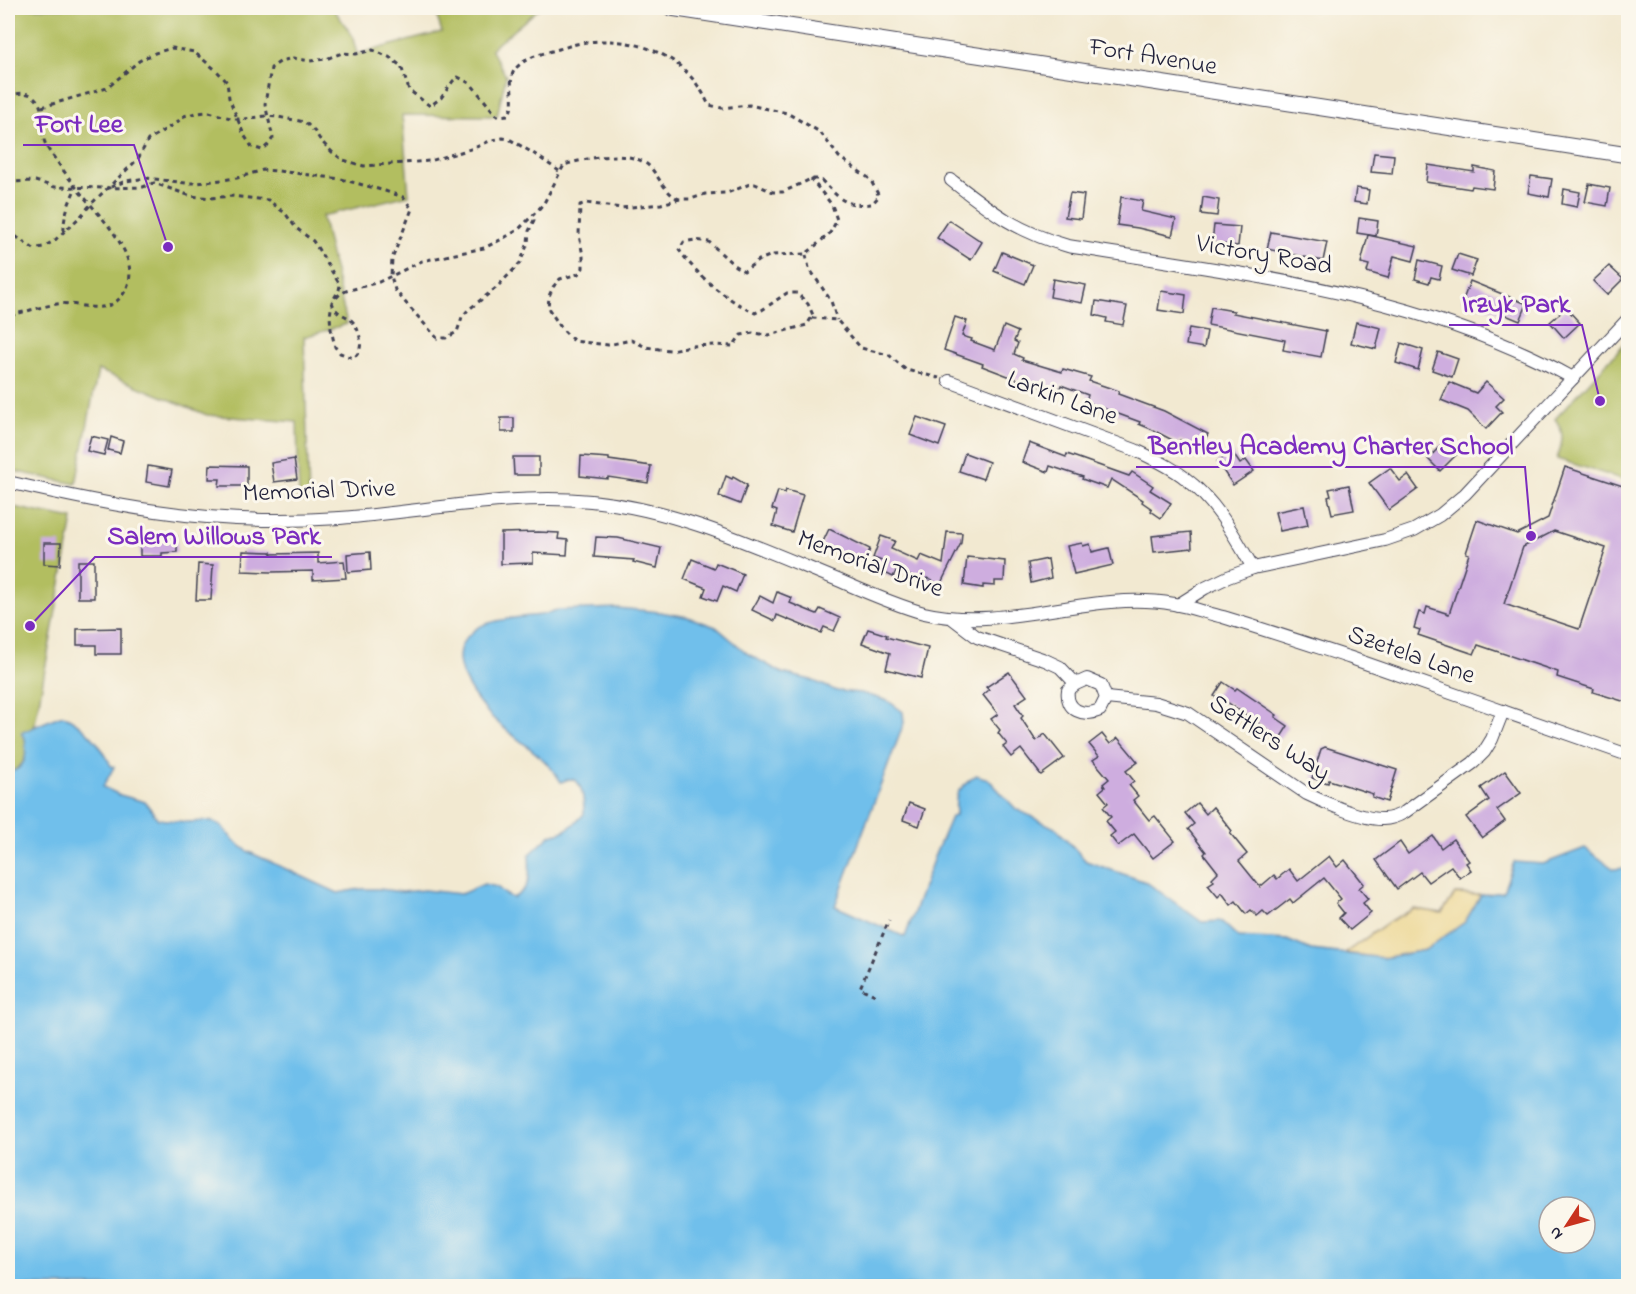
<svg xmlns="http://www.w3.org/2000/svg" width="1636" height="1294" font-family="'Indie Flower',sans-serif">
  <rect width="100%" height="100%" fill="#fbf7ec"/>
  <filter id="ink" filterUnits="userSpaceOnUse"><feTurbulence type="fractalNoise" baseFrequency=".0167" numOctaves="2"/><feDisplacementMap in="SourceGraphic" scale="12" xChannelSelector="R" yChannelSelector="G"/><feConvolveMatrix kernelMatrix="1 2 1 2 8 2 1 2 1" color-interpolation-filters="sRGB"/></filter>
  <filter id="wash" filterUnits="userSpaceOnUse"><feTurbulence type="fractalNoise" baseFrequency=".008" numOctaves="4" result="noise"/><feDisplacementMap in="SourceGraphic" scale="24" xChannelSelector="R" yChannelSelector="G"/><feGaussianBlur stdDeviation="1.35" result="paint"/><feColorMatrix in="noise" values="0 0 0 0 0 0 0 0 0 0 0 0 0 0 0 0 0 1.4 0 .05"/><feComposite in="paint" operator="in"/></filter>
  <g filter="url(#wash)">
    <rect width="100%" height="100%" fill="#f2e9d1"/>
    <!-- green -->
    <g fill="#b2be60" stroke="#6a704e" stroke-width="1.5">
      <polygon points="8,8 333,8 352,35 357,54 442,32 434,8 540,8 491,49 506,76 497,116 402,115 409,195 322,216 347,324 304,337 309,501 299,501 297,422 207,415 98,370 76,484 8,470"/>
      <path d="M1628,340V481L1557,459C1562,444 1566,432 1555,419Z"/>
      <path d="M8,506L73,519L33,734C29,750 26,768 8,773Z"/>
    </g>
    <!-- sand -->
    <polygon fill="#eeda9e" stroke="#887e6c" stroke-width="1.5" points="1455,894 1481,895 1465,922 1425,950 1383,958 1345,953 1390,921 1414,909 1442,913"/>
    <!-- water -->
    <path fill="#70bfeb" stroke="#497093" stroke-width="1.5" fill-rule="evenodd" d="M617,608L660,612L688,617L716,627L748,654L782,673L811,680L837,691L861,693L888,701L903,712L904,723L835,906L905,937L934,857L951,817L956,815C954,791 958,790 976,775L988,779L1016,809L1057,829L1086,861L1146,882L1202,922L1221,921L1238,937L1287,940L1311,950L1384,958L1425,950L1465,922L1481,895L1503,892L1514,862L1543,864L1585,848L1614,869L1628,868V1286H8V773C27,768 27,755 25,738L21,733C35,727 48,720 63,715C84,725 102,745 111,766L114,767L103,787L120,795L145,802L158,819L187,822L211,821L222,826L234,841L249,852L338,893L360,889H379L402,892L424,890L461,894L484,884L497,887L505,894L513,898C532,887 530,875 529,855L551,835L562,832L573,825L584,814C584,805 584,780 571,779C567,779 564,781 561,782C541,749 511,739 488,713C472,695 445,659 468,636C473,631 479,626 486,624C503,618 523,617 541,615C547,615 551,610 558,610C577,609 598,609 617,608ZM1549,1207H1585V1243H1549Z"/>
    <g id="blocks">
      <!-- building -->
      <g fill="#ceaddf" fill-rule="evenodd">
        <polygon points="1374,153 1394,155 1392,174 1371,172"/>
        <polygon points="1428,165 1474,172 1474,167 1495,171 1493,189 1472,186 1471,189 1426,182"/>
        <polygon points="1531,176 1552,179 1549,197 1528,193"/>
        <polygon points="1589,184 1610,188 1607,206 1585,202"/>
        <polygon points="1356,188 1369,190 1367,204 1354,202"/>
        <polygon points="1564,189 1580,192 1577,207 1562,204"/>
        <polygon points="1070,193 1084,195 1081,219 1065,217"/>
        <polygon points="1121,197 1143,201 1141,211 1176,219 1172,236 1138,228 1117,225"/>
        <polygon points="1203,197 1219,200 1217,216 1201,214"/>
        <polygon points="1359,218 1378,221 1376,236 1357,233"/>
        <polygon points="949,220 982,242 971,260 937,238"/>
        <polygon points="1214,225 1240,227 1238,246 1212,243"/>
        <polygon points="1271,232 1327,242 1323,261 1267,249"/>
        <polygon points="1368,235 1417,246 1413,261 1394,256 1388,278 1367,272 1369,265 1361,263"/>
        <polygon points="1002,252 1033,265 1025,284 994,271"/>
        <polygon points="1458,254 1477,260 1471,276 1452,270"/>
        <polygon points="1419,260 1442,266 1439,279 1431,277 1429,283 1415,279"/>
        <polygon points="1609,266 1623,279 1607,295 1593,281"/>
        <polygon points="1053,279 1086,285 1082,303 1050,297"/>
        <polygon points="1470,281 1527,304 1520,321 1484,306 1484,307 1463,300"/>
        <polygon points="1161,291 1186,295 1184,314 1158,310"/>
        <polygon points="1096,301 1127,306 1123,325 1106,322 1107,318 1094,315"/>
        <polygon points="1211,307 1234,311 1233,313 1326,331 1321,357 1283,350 1285,340 1208,325"/>
        <polygon points="1566,308 1580,323 1564,338 1550,322"/>
        <polygon points="955,317 967,321 962,336 972,339 971,341 995,350 1004,326 1018,332 1014,341 1018,343 1014,354 1023,358 1022,360 1062,372 1063,369 1091,377 1089,381 1119,391 1118,394 1164,411 1208,434 1199,450 1180,440 1178,443 1151,429 1139,424 1140,422 1086,402 1088,395 1061,385 1059,391 1016,379 982,366 983,364 944,350"/>
        <polygon points="1356,322 1381,328 1376,349 1351,343"/>
        <polygon points="1189,328 1207,331 1204,348 1186,345"/>
        <polygon points="1401,343 1423,350 1418,370 1396,363"/>
        <polygon points="1438,352 1458,359 1452,377 1432,370"/>
        <polygon points="1449,382 1476,393 1486,382 1504,398 1496,406 1502,412 1486,429 1468,411 1441,400"/>
        <polygon points="917,417 946,427 939,446 910,435"/>
        <rect x="501" y="418" width="13" height="14"/>
        <polygon points="91,436 108,440 104,455 87,451"/>
        <polygon points="111,437 123,441 120,453 108,450"/>
        <polygon points="1448,441 1459,452 1440,471 1428,459 1442,444 1444,445"/>
        <polygon points="1029,443 1066,457 1067,454 1129,476 1132,472 1153,486 1150,490 1171,503 1161,518 1151,511 1152,509 1142,502 1143,500 1111,479 1107,488 1082,479 1083,477 1050,466 1048,472 1022,462"/>
        <polygon points="1232,452 1240,464 1246,460 1254,471 1233,485 1217,462"/>
        <polygon points="965,453 989,462 983,479 959,471"/>
        <polygon points="581,456 609,458 609,460 651,466 648,483 608,477 608,479 580,476"/>
        <polygon points="513,457 539,457 539,475 514,475"/>
        <polygon points="294,459 297,479 274,482 271,463"/>
        <polygon points="210,465 247,466 247,486 219,486 220,479 209,479"/>
        <polygon points="148,466 172,470 169,486 146,482"/>
        <path d="M1565,467L1629,488V703L1593,692L1594,689L1557,677L1558,672L1478,645L1474,654L1418,635L1420,630L1414,628L1419,612L1425,614L1427,607L1449,614L1469,554L1466,553L1477,520L1517,534L1548,518ZM1554,531L1606,548L1579,629L1504,604L1523,547Z"/>
        <polygon points="1390,468 1400,481 1408,475 1418,489 1389,510 1369,483"/>
        <polygon points="726,476 732,479 733,477 747,485 740,504 719,496"/>
        <polygon points="1349,485 1354,510 1332,514 1328,497 1331,496 1329,489"/>
        <polygon points="786,490 803,495 792,532 773,526 777,511 772,509 778,491 785,493"/>
        <polygon points="1304,506 1308,525 1280,531 1275,512"/>
        <polygon points="829,529 870,549 864,563 850,555 848,558 821,546"/>
        <polygon points="538,532 559,533 558,539 568,540 567,555 533,553 533,563 501,564 501,533"/>
        <polygon points="947,532 962,533 961,543 940,585 927,578 924,583 897,569 893,577 881,571 885,562 873,558 881,536 895,541 891,549 918,561 921,555 943,564"/>
        <polygon points="1191,532 1192,548 1154,552 1152,536"/>
        <polygon points="140,536 177,536 177,552 162,553 162,556 140,556"/>
        <polygon points="596,537 618,538 661,548 657,568 633,562 634,560 594,557"/>
        <polygon points="44,543 61,543 60,565 44,564"/>
        <polygon points="1082,543 1083,546 1090,544 1092,552 1109,548 1113,565 1074,574 1067,546"/>
        <polygon points="243,551 271,552 271,554 318,553 318,563 344,561 346,578 313,580 313,571 271,572 242,571"/>
        <polygon points="370,552 371,570 348,572 347,554"/>
        <polygon points="967,557 1005,561 1004,581 995,581 995,586 983,585 983,588 964,585"/>
        <polygon points="692,559 714,568 716,563 743,574 736,592 723,586 717,601 703,596 706,588 684,579"/>
        <polygon points="1048,559 1051,578 1031,583 1028,563"/>
        <rect x="78" y="561" width="16" height="37"/>
        <polygon points="198,564 213,565 211,600 196,600"/>
        <polygon points="777,592 792,598 790,603 817,614 820,609 840,618 834,631 824,627 821,633 777,615 775,621 752,610 760,596 773,603"/>
        <polygon points="121,628 121,654 96,654 96,645 77,645 77,629"/>
        <polygon points="868,629 887,635 886,637 928,648 921,678 886,669 890,653 862,643"/>
        <polygon points="1009,672 1027,696 1015,704 1023,716 1021,718 1036,741 1045,734 1064,758 1041,775 1021,749 1011,757 1003,747 1007,744 998,733 1000,730 991,719 998,714 983,695 989,690 986,687"/>
        <polygon points="1223,682 1235,690 1237,688 1277,715 1275,717 1288,726 1279,740 1265,731 1267,729 1227,702 1226,704 1214,696"/>
        <polygon points="1102,734 1110,744 1118,738 1138,762 1126,771 1134,781 1129,785 1138,796 1133,800 1149,820 1155,816 1175,841 1153,858 1134,834 1118,846 1110,836 1115,832 1106,821 1111,817 1103,807 1108,803 1099,792 1105,787 1103,784 1109,779 1093,760 1099,756 1089,744"/>
        <polygon points="1325,747 1397,770 1387,802 1372,797 1373,794 1329,780 1328,783 1312,778 1321,749"/>
        <polygon points="1505,771 1521,793 1497,810 1505,821 1482,838 1466,817 1489,800 1481,788"/>
        <polygon points="909,803 925,809 919,826 903,820"/>
        <polygon points="1197,803 1206,814 1213,807 1232,831 1230,833 1247,854 1239,861 1260,887 1274,875 1277,879 1289,869 1298,881 1329,856 1337,867 1345,860 1364,884 1359,888 1368,899 1363,903 1371,913 1350,930 1339,918 1344,913 1336,903 1341,899 1324,878 1293,903 1290,899 1268,916 1263,911 1257,916 1251,910 1246,914 1236,901 1231,905 1222,893 1218,897 1208,885 1214,881 1212,878 1218,872 1204,854 1206,852 1188,829 1194,824 1185,813"/>
        <polygon points="1433,836 1441,848 1453,839 1469,861 1466,863 1471,870 1460,878 1451,866 1428,882 1420,872 1397,889 1376,860 1400,842 1408,854"/>
      </g>
    </g>
  </g>
  <g filter="url(#ink)">
    <use href="#blocks" fill-opacity="0" stroke="#414052" stroke-width="1.5"/>
    <g fill="none" stroke-linecap="round" stroke-linejoin="round">
      <defs>
        <g id="minor">
          <path d="M951,180C991,211 1017,232 1068,246C1240,274 1418,292 1573,378"/>
          <path d="M949,381L1135,450C1152,458 1170,466 1185,478C1216,501 1234,535 1253,568"/>
          <path d="M8,482C56,493 106,504 156,511C216,520 279,522 340,518C424,512 507,493 591,501C679,510 757,547 838,580C866,592 895,605 924,613C1008,633 1090,589 1174,604C1191,607 1207,613 1223,617C1266,630 1308,644 1351,658C1443,690 1536,723 1628,755"/>
          <polyline points="1178,605 1205,588 1228,577 1253,568 1357,546 1385,540 1414,530 1440,515 1465,494 1628,319"/>
          <path d="M952,618L977,637L1045,660L1060,667L1076,684L1068,690C1065,711 1084,717 1100,710L1106,698L1101,685L1087,679L1076,684"/>
          <path d="M1106,698L1156,703L1188,713L1307,794C1325,803 1364,820 1383,819C1391,819 1398,816 1405,812L1473,763L1484,752L1492,739L1503,711"/>
        </g>
        <polyline id="tertiary" points="671,8 1628,155"/>
      </defs>
      <!-- minor casing -->
      <use href="#minor" stroke="#414052" stroke-width="14"/>
      <!-- tertiary casing -->
      <use href="#tertiary" stroke="#414052" stroke-width="17"/>
      <!-- path -->
      <g stroke="#414052" stroke-width="3" stroke-dasharray="4.5 4.5" stroke-linecap="butt">
        <path d="M8,95C16,94 27,91 34,97C46,108 39,118 42,131C43,140 47,149 53,156C63,170 73,184 84,197C104,221 151,266 119,299C102,316 76,301 57,304C40,307 24,312 8,316"/>
        <path d="M42,107L107,88L139,61L155,53L172,48L194,52L217,71L227,82L229,98L244,135L252,147L262,150L268,145L273,138L265,104L271,68L281,61L293,58L310,61L326,59L342,53L356,54L373,50L389,57L401,66L409,90L430,106L441,98L453,81L458,77L471,84L497,116L508,115C519,101 504,79 517,67C528,56 545,53 559,49C567,47 574,44 582,43C625,35 676,50 700,89C704,94 706,100 709,105L722,108L749,105L787,113L820,132L839,157L870,179L879,196L872,204C842,207 839,197 820,179H811L783,192H773L755,184H750L727,193L705,194L691,199H680L661,204L621,208L586,203L580,205L579,235L583,256V268L578,274L560,279L553,287L549,296L548,308L562,329L574,341L608,345L631,340L646,347L659,349L671,350L691,346L714,345L733,346L741,335L753,333L769,335L807,325L813,315L808,304L797,293H787L762,310L755,313C724,298 699,277 679,250L684,242L695,240L709,242L735,266L744,271L759,260L772,255L806,254L830,233L837,220L832,205L811,179"/>
        <path d="M8,182L35,181L55,187L108,188L143,187L154,183L191,196L211,198L231,196L268,200L285,213L296,228L313,241L322,255L340,285L339,290L332,302C336,316 345,313 353,322C361,332 365,351 353,358L340,353L335,347L331,329L330,316L332,302L340,294L346,291L379,282L422,261L484,248L502,239L518,230L537,211L544,203L564,165C586,158 632,148 650,167C660,178 665,193 679,199"/>
        <polyline points="111,187 126,181 147,178 186,183 198,183 237,178 263,170 278,171 341,179 385,191 403,197 412,209 392,259 391,276 395,290 404,301 437,338 446,338 457,332 462,317 468,310 496,288 520,263 528,243 529,231 534,220 533,215"/>
        <polyline points="8,231 34,249 43,247 54,241 81,216 91,204 138,159 148,140 176,123 184,116 196,113 209,112 234,119 244,119 266,116 278,117 305,122 315,132 321,141 332,152 343,160 364,166 430,161 474,148 492,140 503,138 509,139 533,153 559,171"/>
        <path d="M64,231C63,216 70,201 76,187"/>
        <polyline points="806,255 809,268 831,301 837,320"/>
        <polyline points="812,318 837,320 861,348 889,355 906,370 939,378"/>
        <polyline points="875,995 860,988 889,920"/>
      </g>
      <!-- minor -->
      <use href="#minor" stroke="#fff" stroke-width="12"/>
      <!-- tertiary -->
      <use href="#tertiary" stroke="#fff" stroke-width="15"/>
    </g>
  </g>
  <g text-anchor="middle" dominant-baseline="central" stroke-width="6" stroke-linejoin="round" paint-order="stroke">
    <!-- street labels -->
    <g font-size="26" fill="#22223b" stroke="#fbf7ec">
      <text transform="translate(1153 58) rotate(9)">Fort Avenue</text>
      <text transform="translate(1264 256) rotate(10)">Victory Road</text>
      <text transform="translate(1062 399) rotate(20)">Larkin Lane</text>
      <text transform="translate(319 492) rotate(-2)">Memorial Drive</text>
      <text transform="translate(870 565) rotate(20)">Memorial Drive</text>
      <text transform="translate(1411 656) rotate(19)">Szetela Lane</text>
      <text transform="translate(1269 739) rotate(33)">Settlers Way</text>
    </g>
  </g>
  <!-- callouts -->
  <path fill="none" stroke="#7b2cbf" stroke-width="2" d="M168 247L134 145H23M1600 401L1582 325H1449M1531 536L1525 467H1136M30 626L95 557H332"/>
  <g fill="#7b2cbf" stroke="#fbf7ec" stroke-width="2">
    <circle cx="168" cy="247" r="6"/>
    <circle cx="1600" cy="401" r="6"/>
    <circle cx="1531" cy="536" r="6"/>
    <circle cx="30" cy="626" r="6"/>
  </g>
  <g font-size="27" text-anchor="middle" font-weight="bold" fill="#7b2cbf" stroke="#fbf7ec" stroke-width="6" stroke-linejoin="round" paint-order="stroke">
    <text x="79" y="132">Fort Lee</text>
    <text x="1516" y="312">Irzyk Park</text>
    <text x="1331" y="454">Bentley Academy Charter School</text>
    <text x="214" y="544">Salem Willows Park</text>
  </g>
  <!-- margin -->
  <rect width="1636" height="1294" fill="none" stroke="#fbf7ec" stroke-width="30"/>
  <!-- north arrow -->
  <g transform="translate(1567 1225) rotate(234)"><circle r="28" fill="#fbf7ec" stroke="#a4a2a5" stroke-width="1.5"/>
  <path d="M0-4.5L10 22L0 15L-10 22Z" fill="#c8321e"/>
  <text y="-9" font-size="16" font-weight="bold" text-anchor="middle" fill="#22223b">N</text>
  </g>
</svg>
